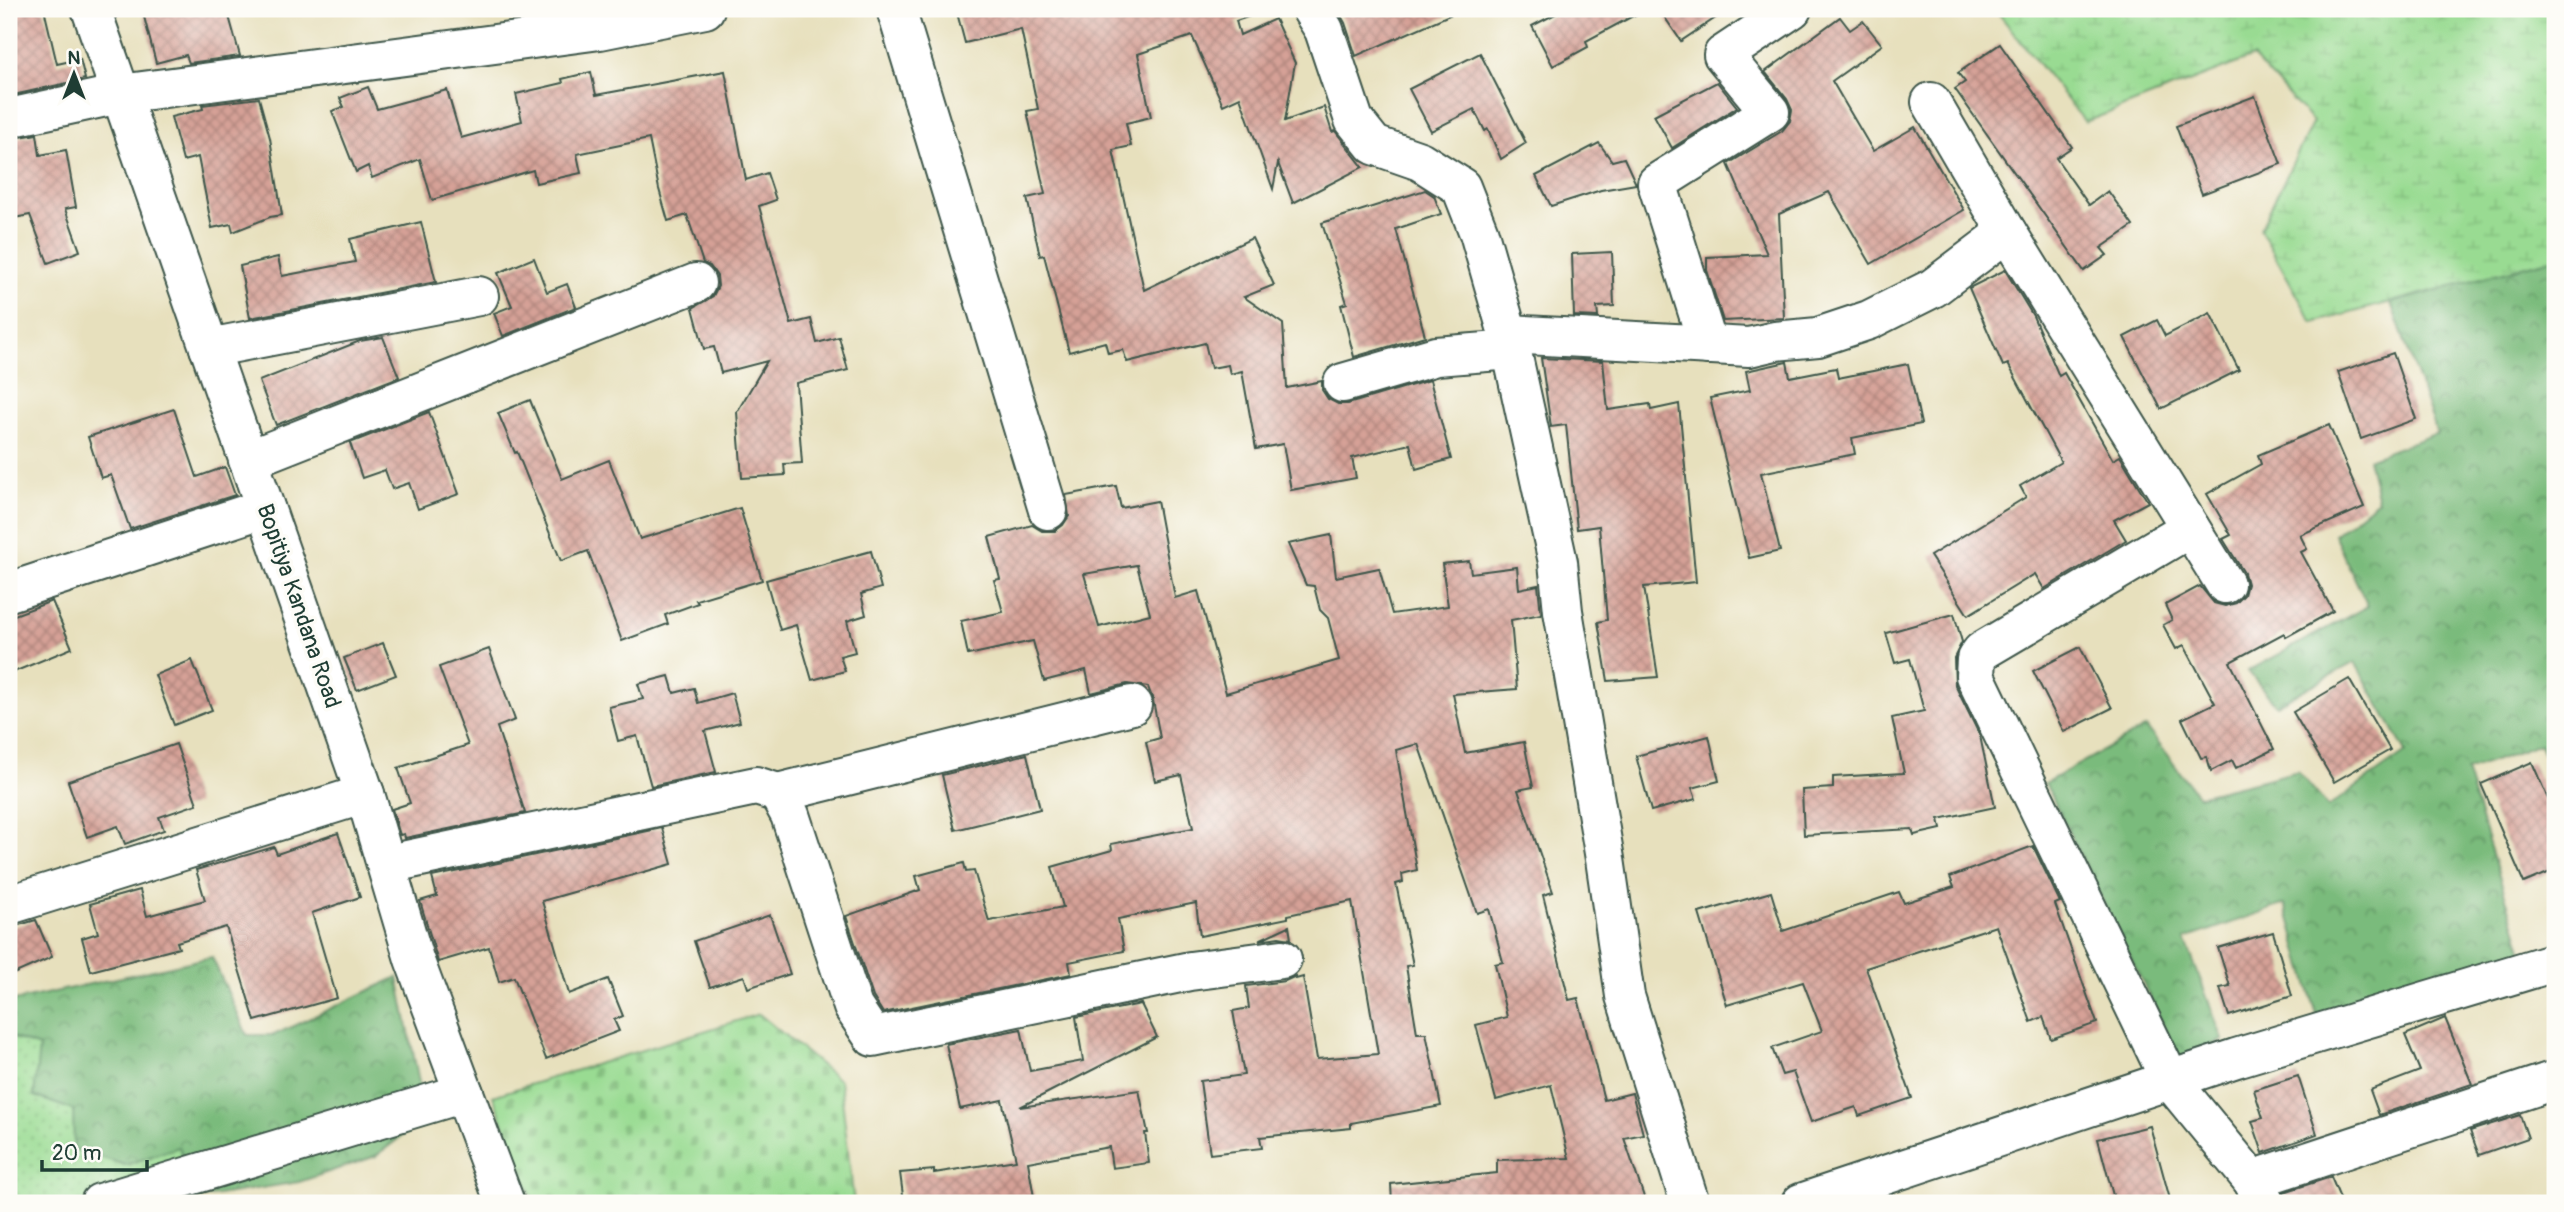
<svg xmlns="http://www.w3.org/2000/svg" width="2564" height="1212" font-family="Pangolin,sans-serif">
  <defs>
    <pattern id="grass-dots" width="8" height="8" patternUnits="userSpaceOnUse" patternTransform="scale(1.75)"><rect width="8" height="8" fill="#99db92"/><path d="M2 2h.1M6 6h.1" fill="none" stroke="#83bd7e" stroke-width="1.8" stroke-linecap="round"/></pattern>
    <pattern id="forest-crowns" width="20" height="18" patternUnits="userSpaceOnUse" patternTransform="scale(1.75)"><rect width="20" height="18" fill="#7abb7c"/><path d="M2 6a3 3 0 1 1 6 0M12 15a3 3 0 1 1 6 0" fill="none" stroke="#639966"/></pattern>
    <pattern id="wetland-marsh" width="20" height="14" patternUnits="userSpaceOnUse" patternTransform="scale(1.75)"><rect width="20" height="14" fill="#99db92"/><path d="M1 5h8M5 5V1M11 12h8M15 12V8" fill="none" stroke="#83bd7e"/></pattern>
    <pattern id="cemetery-stones" width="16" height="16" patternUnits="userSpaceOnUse" patternTransform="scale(1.75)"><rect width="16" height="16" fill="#99db92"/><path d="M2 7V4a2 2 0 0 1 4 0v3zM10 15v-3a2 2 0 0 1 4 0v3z" fill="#83bd7e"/></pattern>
    <pattern id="building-cross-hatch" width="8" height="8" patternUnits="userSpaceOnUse" patternTransform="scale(1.75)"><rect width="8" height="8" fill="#d6a197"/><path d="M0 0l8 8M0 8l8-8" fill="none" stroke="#ad847c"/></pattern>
  </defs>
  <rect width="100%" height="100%" fill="#fdfcf7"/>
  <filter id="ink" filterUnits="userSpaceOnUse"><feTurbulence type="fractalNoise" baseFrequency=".0143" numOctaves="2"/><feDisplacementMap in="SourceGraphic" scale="14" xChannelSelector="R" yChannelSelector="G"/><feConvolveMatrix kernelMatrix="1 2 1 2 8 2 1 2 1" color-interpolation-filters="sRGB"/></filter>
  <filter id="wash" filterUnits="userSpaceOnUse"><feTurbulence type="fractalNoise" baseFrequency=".00686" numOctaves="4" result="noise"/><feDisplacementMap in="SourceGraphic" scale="28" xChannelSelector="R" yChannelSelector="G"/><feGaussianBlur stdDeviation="1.57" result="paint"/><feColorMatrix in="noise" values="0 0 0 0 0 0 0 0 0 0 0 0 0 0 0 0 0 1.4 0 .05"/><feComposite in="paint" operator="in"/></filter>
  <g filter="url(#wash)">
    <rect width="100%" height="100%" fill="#e7e0bd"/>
    <!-- grass -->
    <polygon fill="url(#grass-dots)" stroke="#5c8c63" stroke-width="2" points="9,1036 40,1047 34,1095 74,1109 125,1165 179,1146 200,1198 185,1203 9,1203"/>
    <!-- forest -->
    <g fill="url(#forest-crowns)" stroke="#4c7c58" stroke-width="2">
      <polygon points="2555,258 2555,785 2540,744 2466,771 2523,952 2318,1019 2285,904 2185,939 2223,1040 2180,1059 2045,783 2146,727 2198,796 2298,771 2328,807 2406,752 2355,662 2276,705 2248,671 2368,606 2334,535 2378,500 2368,459 2437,433 2391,303"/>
      <polygon points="212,957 247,1035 274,1035 398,977 426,1117 376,1156 299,1182 200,1198 179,1147 125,1165 74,1149 73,1110 34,1096 39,1047 9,1036 9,1002"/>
    </g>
    <!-- wetland -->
    <polygon fill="url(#wetland-marsh)" stroke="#5c8c63" stroke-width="2" points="1995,9 2555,9 2555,258 2313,323 2260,229 2313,122 2253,57 2085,122"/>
    <!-- cemetery -->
    <polygon fill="url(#cemetery-stones)" stroke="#5c8c63" stroke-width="2" points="759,1014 840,1081 854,1203 534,1203 493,1096"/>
    <g id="blocks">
      <!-- building -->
      <g fill="url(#building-cross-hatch)" fill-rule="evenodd">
        <polygon points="9,9 44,9 57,64 80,59 85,79 9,96"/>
        <polygon points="142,9 227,9 240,56 189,63 186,55 156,63"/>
        <polygon points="956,9 1256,9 1256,14 1236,21 1240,35 1275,19 1295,63 1285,121 1324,107 1332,132 1335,131 1363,167 1293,203 1278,163 1273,189 1240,97 1223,105 1192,36 1138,54 1151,117 1126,123 1131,146 1113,150 1144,290 1252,238 1274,285 1244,297 1283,324 1287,388 1322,381 1322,390 1328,399 1338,404 1348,404 1430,380 1451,459 1416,469 1410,444 1352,458 1356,478 1291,490 1283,444 1256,449 1242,371 1230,374 1228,365 1211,368 1205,343 1127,362 1123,350 1108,353 1105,342 1069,352 1044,255 1040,256 1027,198 1045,194 1027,111 1038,109 1021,29 965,43"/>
        <polygon points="1337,9 1463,9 1356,56 1345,23"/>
        <polygon points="1565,9 1646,9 1586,41 1588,47 1553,66 1532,26"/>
        <polygon points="1659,9 1729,9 1681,41"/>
        <polygon points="1840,17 1850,30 1863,21 1882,45 1832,81 1873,151 1915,127 1964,210 1871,264 1829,192 1779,214 1784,318 1723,321 1707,270 1707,257 1767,254 1728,164 1782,131 1790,121 1792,110 1787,99 1765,72"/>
        <polygon points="2000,44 2072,147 2056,158 2089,205 2108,191 2133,226 2101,248 2107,255 2084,271 1955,89 1965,82 1958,73"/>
        <polygon points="1480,53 1526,143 1501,159 1488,129 1485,131 1474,109 1431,131 1409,89"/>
        <polygon points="725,71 746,180 767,173 776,200 759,206 791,324 811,319 817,343 839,337 848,370 796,383 802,463 784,464 785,475 742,478 737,412 767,361 721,373 714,347 704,349 693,308 713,296 718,286 717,276 710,266 703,263 687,215 668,221 659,189 649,139 577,154 581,173 536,183 533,170 432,200 420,159 372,178 368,166 356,172 332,111 344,107 340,98 368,87 377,109 447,90 461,138 522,121 516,94 563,83 562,79 591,72 596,95"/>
        <polygon points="1717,82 1737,107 1672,148 1654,115"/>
        <polygon points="2255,96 2281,164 2202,194 2176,126"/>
        <polygon points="259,98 270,138 282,215 270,217 233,232 231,224 212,228 198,157 183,161 171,117 203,109 202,105"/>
        <polygon points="37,134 40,155 66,150 76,207 65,209 80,251 48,263 30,215 9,219 9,139"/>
        <polygon points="1599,143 1612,161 1624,158 1636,184 1601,190 1551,206 1536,176"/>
        <polygon points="1425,190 1434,196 1441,214 1396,229 1425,336 1354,357 1341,305 1347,303 1322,223"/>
        <polygon points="421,222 436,282 250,318 240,266 278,257 282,276 355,262 350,239"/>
        <polygon points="1612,252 1614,306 1597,307 1598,317 1574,316 1572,254"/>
        <polygon points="534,258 547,292 567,284 576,307 503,336 494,313 512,306 498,273"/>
        <polygon points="2005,270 2033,316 2059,376 2064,373 2113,460 2120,456 2148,502 2114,520 2126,540 2044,589 2035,574 1968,615 1930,556 2026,497 2020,486 2061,462 2008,364 2003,366 1969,288"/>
        <polygon points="2210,313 2239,370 2161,409 2124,337 2157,320 2165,336"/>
        <polygon points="383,337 399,377 276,425 259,381 360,341"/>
        <polygon points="2393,353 2416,419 2361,439 2338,372"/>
        <polygon points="1541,358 1603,361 1608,410 1650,404 1651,410 1679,404 1696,582 1644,587 1658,677 1608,681 1598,622 1607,620 1599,526 1577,529 1566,425 1551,427"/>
        <polygon points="1787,362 1790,377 1836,368 1838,378 1908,364 1921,424 1852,438 1855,454 1761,473 1780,551 1749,558 1710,398 1750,390 1746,371"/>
        <polygon points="530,400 562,479 609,460 640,539 740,508 762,580 696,600 698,603 665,615 668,624 622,641 588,551 561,561 517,452 515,453 498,413"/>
        <polygon points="174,409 197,477 225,467 235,495 130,529 111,475 101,478 88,437"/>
        <polygon points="429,412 459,494 418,509 409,483 392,489 385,470 362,478 350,443"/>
        <polygon points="2329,425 2364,507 2300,535 2307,549 2301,552 2333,611 2286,637 2284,633 2230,662 2274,749 2236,768 2232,760 2211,771 2207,757 2201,758 2182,719 2215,703 2184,645 2176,649 2163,625 2172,620 2165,605 2200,586 2214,603 2225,606 2236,603 2244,595 2247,584 2244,573 2223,539 2231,535 2207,494 2261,464 2258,455"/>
        <path d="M1116,486L1121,508L1157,501L1175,598L1198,591L1226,693L1339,660L1328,618L1320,610L1314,586L1306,585L1288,544L1331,535L1336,577L1379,568L1392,614L1448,606L1442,564L1469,561L1471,573L1517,567L1519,589L1538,585L1541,614L1511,620L1517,689L1453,694L1465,753L1524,742L1533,787L1518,790L1553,892L1543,895L1569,1000L1578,998L1604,1100L1632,1093L1643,1134L1624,1138L1646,1203H1392L1391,1184L1497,1173V1160L1569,1158L1551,1085L1496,1100L1476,1025L1507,1017L1495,964L1503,962L1489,909L1477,913L1418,744L1396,750L1417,870L1402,874L1403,882L1396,884L1413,965L1406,966L1417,1033H1426L1441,1106L1351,1123V1128L1260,1137L1262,1148L1210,1154L1200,1081L1244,1075L1233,1011L1249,1008L1246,986L1285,981L1296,976V979L1303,977L1317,1059L1378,1054L1352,901L1288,915V918L1200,936L1196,903L1118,919L1124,951L1069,962L1071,974L883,1013L873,997L846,916L920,890L916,876L964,863L966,872L974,871L989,921L1063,907L1052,867L1112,850L1111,844L1193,828L1181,775L1155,781L1146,742L1160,738L1153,700L1148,687L1127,684L1091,693L1086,670L1044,681L1033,641L968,655L961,621L1003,612L994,580L1000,579L989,537L1032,525L1042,531H1055L1063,525L1069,516L1066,495ZM1137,565L1150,614L1099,627L1084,574Z"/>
        <polygon points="871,551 881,588 861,594 866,615 847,621 855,652 840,656 845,671 812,680 796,625 780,630 766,580"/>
        <polygon points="52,601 72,648 9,674 9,617"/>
        <polygon points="1954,614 1962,642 1954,658 1955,685 1980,736 1995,807 1939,819 1941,829 1914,835 1912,829 1804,835 1802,790 1833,788 1833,777 1904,773 1892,718 1924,711 1910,659 1895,663 1886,633"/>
        <polygon points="383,643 396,675 357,690 344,658"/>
        <polygon points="2080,647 2112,708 2064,732 2033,671"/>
        <polygon points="489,649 515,720 497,727 525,813 405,838 404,834 400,835 392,809 410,803 398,768 468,745 439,667"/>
        <polygon points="192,660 212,710 174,725 155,675"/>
        <polygon points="669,676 674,693 694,688 698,703 732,693 740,722 705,731 716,772 651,786 637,736 618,741 609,707 643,699 638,684"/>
        <polygon points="2349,679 2390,750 2334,782 2293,712"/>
        <polygon points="1709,736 1719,781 1692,788 1696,799 1651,811 1636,756"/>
        <polygon points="176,744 197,804 159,817 164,830 125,844 118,826 87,837 68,781"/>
        <polygon points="1027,754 1040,809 955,830 942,775"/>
        <polygon points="2532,762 2555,815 2555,870 2524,883 2481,784"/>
        <polygon points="662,828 672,864 542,901 569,994 608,979 623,1016 614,1020 619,1031 546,1059 514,977 499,982 489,947 438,962 420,901 437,896 432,877"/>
        <polygon points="338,833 360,897 312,913 337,998 255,1021 226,927 177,942 179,948 91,971 82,938 98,933 90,904 140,890 147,916 205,900 196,870 274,847 277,854"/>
        <polygon points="2033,846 2060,902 2055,904 2097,1023 2051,1039 2043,1017 2031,1022 1996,926 1866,968 1912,1098 1859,1116 1856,1107 1811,1122 1793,1072 1782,1075 1772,1048 1822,1031 1803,982 1727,1005 1699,913 1771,892 1783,931 1899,892 1904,903 1954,887 1950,877"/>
        <polygon points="770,915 790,974 748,988 744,976 710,987 694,941"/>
        <polygon points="36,920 52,957 9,976 9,928"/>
        <polygon points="1289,926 1291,939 1279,937 1259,940"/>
        <polygon points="2273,932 2292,996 2229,1016 2220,988 2230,986 2218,948"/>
        <polygon points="1141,1004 1157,1037 1020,1107 1139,1090 1148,1133 1145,1133 1149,1163 1112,1168 1109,1147 1028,1162 1035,1203 904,1203 900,1173 934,1170 934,1173 1016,1160 1002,1100 960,1109 946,1044 1021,1029 1030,1071 1083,1061 1076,1017"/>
        <polygon points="2445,1018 2472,1084 2379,1115 2370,1090 2420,1071 2405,1035"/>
        <polygon points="2298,1076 2317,1134 2263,1153 2252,1121 2263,1118 2254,1090"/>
        <polygon points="2520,1115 2528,1138 2479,1155 2470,1131"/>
        <polygon points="2150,1126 2171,1203 2115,1203 2098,1139"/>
        <polygon points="2331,1177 2342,1203 2287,1203 2284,1192"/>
      </g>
    </g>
  </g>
  <g filter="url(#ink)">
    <use href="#blocks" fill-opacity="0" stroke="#3d5549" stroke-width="2"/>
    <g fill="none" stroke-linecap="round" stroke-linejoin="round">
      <defs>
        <g id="minor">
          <polyline points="896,9 1048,510"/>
          <polyline points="1311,9 1324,30 1354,120 1374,145 1420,161 1461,187 1479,233 1508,334 1558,562 1563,611 1605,859 1625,996 1690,1203"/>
          <polyline points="1931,102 2007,232 2225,584"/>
          <polyline points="9,118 120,94 600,30 705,9"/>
          <polyline points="1508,334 1749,347 1775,341 1818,337 1869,320 1933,288 2007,232"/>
          <polyline points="1708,345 1657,183 1770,112 1723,55 1792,9"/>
          <polyline points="209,348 479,296"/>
          <polyline points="1343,383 1436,356 1512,350"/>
          <polyline points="248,460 696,283"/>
          <polyline points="2190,528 1982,651 1976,659 1975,676 2170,1080 2252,1180 2265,1203"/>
          <polyline points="9,592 265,508"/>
          <polyline points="778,793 1132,705"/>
          <polyline points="388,864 756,786 778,793 790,815 853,1007 873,1037 1190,971 1282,959"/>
          <polyline points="9,905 365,794"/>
          <polyline points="2252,1180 2555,1080"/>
          <polyline points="100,1203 464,1093"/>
          <polyline points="1801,1203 2236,1058 2555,962"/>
        </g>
        <polyline id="major" points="91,9 365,794 414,959 505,1203"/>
      </defs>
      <!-- minor casing -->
      <use href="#minor" stroke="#3d5549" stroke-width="42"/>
      <!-- major casing -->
      <use href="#major" stroke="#3d5549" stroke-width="42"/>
      <!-- minor -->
      <use href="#minor" stroke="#fff" stroke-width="38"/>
      <!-- major -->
      <use href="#major" stroke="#fff" stroke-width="38"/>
    </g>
  </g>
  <g text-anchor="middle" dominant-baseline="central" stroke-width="7" stroke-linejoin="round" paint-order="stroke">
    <!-- street labels -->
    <g font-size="23" fill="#1f3d34" stroke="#fdfcf7">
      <text transform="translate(299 606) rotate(71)">Bopitiya Kandana Road</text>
    </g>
  </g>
  <!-- margin -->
  <rect width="2564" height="1212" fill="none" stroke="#fdfcf7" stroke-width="35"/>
  <!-- north arrow -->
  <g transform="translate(74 74)" stroke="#fdfcf7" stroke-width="5" paint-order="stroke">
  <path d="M0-5L12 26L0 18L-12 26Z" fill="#1f3d34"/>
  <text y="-10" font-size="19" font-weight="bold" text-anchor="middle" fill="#1f3d34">N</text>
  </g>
  <!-- scale -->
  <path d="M42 1160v10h105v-10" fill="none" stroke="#1f3d34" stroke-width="3.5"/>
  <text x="52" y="1160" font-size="21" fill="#1f3d34" stroke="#fdfcf7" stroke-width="5" paint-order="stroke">20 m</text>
</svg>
